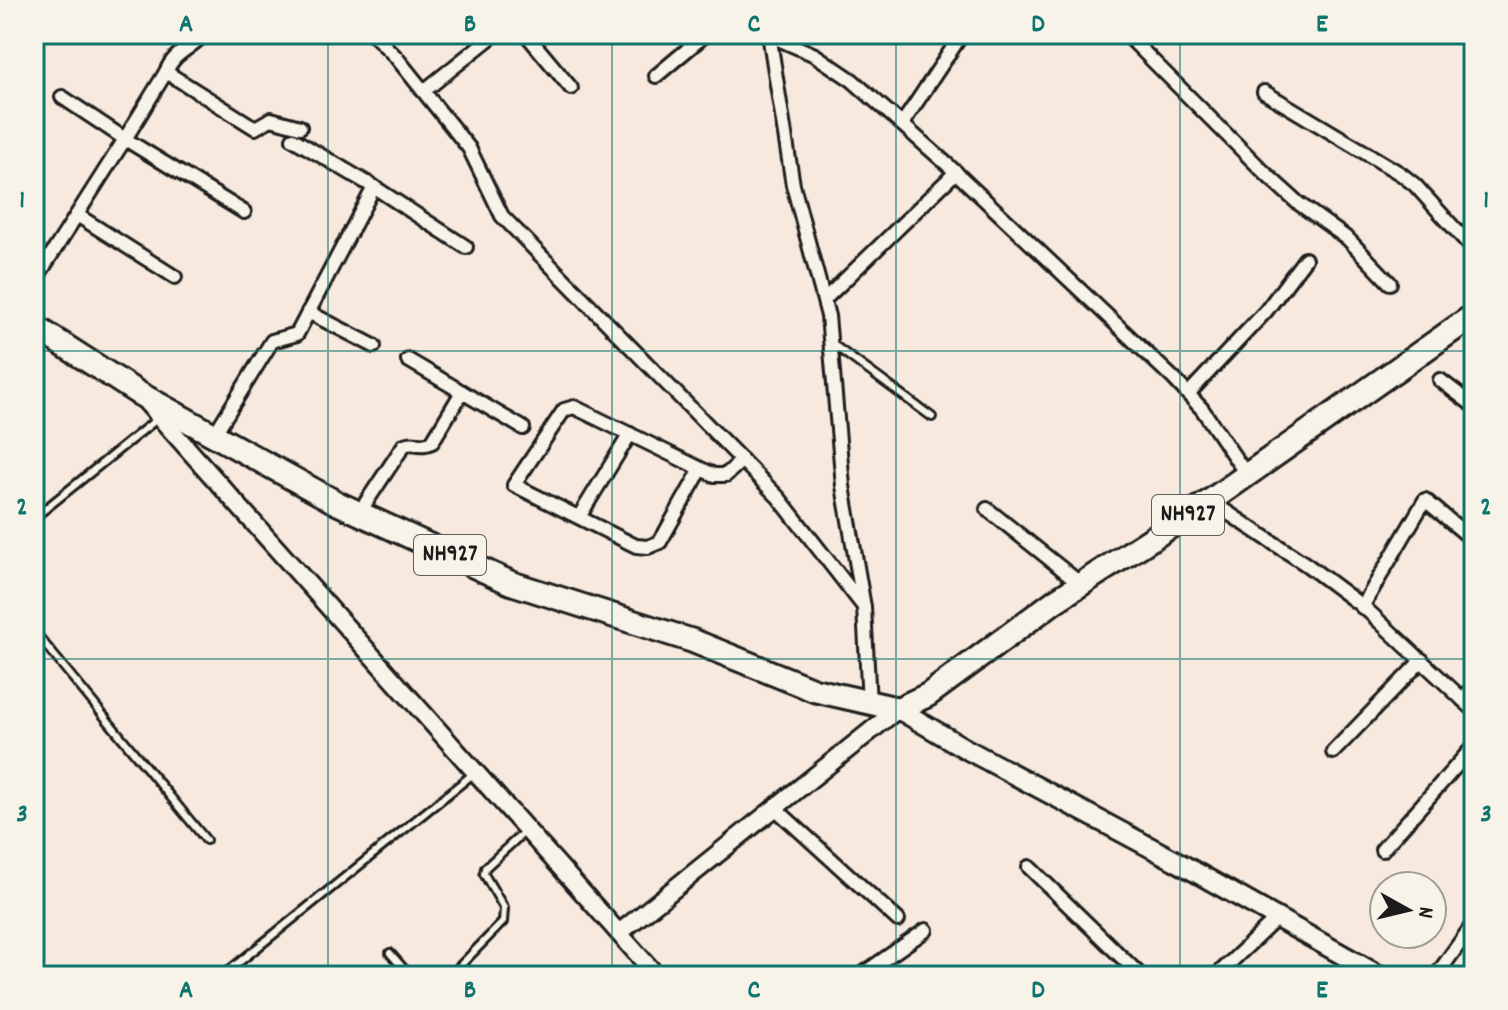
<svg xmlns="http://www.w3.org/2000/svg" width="1508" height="1010" font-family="Dekko,sans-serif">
  <rect width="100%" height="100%" fill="#f8e9df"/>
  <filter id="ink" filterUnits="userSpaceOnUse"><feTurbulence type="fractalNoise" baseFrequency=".0125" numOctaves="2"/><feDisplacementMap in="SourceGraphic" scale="16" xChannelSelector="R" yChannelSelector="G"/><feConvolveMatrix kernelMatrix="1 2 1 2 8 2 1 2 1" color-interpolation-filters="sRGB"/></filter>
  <g filter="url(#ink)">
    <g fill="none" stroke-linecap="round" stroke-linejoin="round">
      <defs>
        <g id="lane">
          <polyline points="831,343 932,417"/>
          <polyline points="34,518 157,419"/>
          <polyline points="34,631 206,840"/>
          <polyline points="390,953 410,976"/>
          <polyline points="222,976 473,774"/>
          <polyline points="450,976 503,922 504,908 484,874 485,868 524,832"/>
        </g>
        <g id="street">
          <polyline points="373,34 396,57 469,148 502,216 779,498 864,607"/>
          <polyline points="526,34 571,88"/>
          <polyline points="769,34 793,185 828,316 843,486 864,607 869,704"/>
          <polyline points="1126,34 1267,175 1298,203 1348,239 1390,283"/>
          <polyline points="769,35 815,55 852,80 949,166 1174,379 1202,409 1246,474"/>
          <path d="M166,72C174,52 189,50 204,34"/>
          <polyline points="656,76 706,34"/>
          <polyline points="424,91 495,34"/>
          <polyline points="1264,92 1401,174 1415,185 1474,250"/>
          <polyline points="62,97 125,139 166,72 255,128 271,119 300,127"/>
          <polyline points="902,124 962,34"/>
          <polyline points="374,187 466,247"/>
          <polyline points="77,215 175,277"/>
          <polyline points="34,282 125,139 244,212"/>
          <polyline points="824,300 956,172"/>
          <polyline points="308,312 374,346"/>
          <polyline points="408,360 523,428"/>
          <polyline points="1440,380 1474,406"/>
          <polyline points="1188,394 1266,311 1305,259"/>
          <polyline points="214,435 272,341 297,334 374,187 293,139"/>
          <polyline points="701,469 660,542 648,547 636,546 514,485 564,410 574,407 701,469 714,475 726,475 742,460"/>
          <polyline points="1210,501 1307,565 1366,609 1474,710"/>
          <polyline points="987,509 1081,584"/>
          <path d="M359,513L404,445C414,440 422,448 432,442L462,392"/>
          <polyline points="579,517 630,434"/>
          <polyline points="1362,607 1425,500 1474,541"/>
          <polyline points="1463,700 1474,685"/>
          <polyline points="1333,752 1422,660"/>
          <polyline points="776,809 898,920"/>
          <polyline points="1382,850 1474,746"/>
          <polyline points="1029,867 1141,976"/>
          <polyline points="860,976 926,930"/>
          <polyline points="1216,976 1277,918"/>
          <polyline points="1436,976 1474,923"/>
        </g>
        <g id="secondary">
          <polyline points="147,403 657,976"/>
          <polyline points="619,933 898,709"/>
        </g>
        <polyline id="primary" points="898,709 966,749 1174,860 1380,976"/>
        <polyline id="highway" points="34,326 138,393 337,503 511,583 693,641 814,690 898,709 928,695 1055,601 1210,501 1474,315"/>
      </defs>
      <!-- lane casing -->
      <use href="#lane" stroke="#1c1c1c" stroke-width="12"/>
      <!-- street casing -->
      <use href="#street" stroke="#1c1c1c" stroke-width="18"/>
      <!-- secondary casing -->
      <use href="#secondary" stroke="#1c1c1c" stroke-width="22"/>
      <!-- primary casing -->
      <use href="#primary" stroke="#1c1c1c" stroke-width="24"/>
      <!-- highway casing -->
      <use href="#highway" stroke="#1c1c1c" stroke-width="28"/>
      <!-- lane -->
      <use href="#lane" stroke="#f7f3e8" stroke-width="6"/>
      <!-- street -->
      <use href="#street" stroke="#f7f3e8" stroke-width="12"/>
      <!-- secondary -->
      <use href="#secondary" stroke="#f7f3e8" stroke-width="16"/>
      <!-- primary -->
      <use href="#primary" stroke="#f7f3e8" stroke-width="18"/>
      <!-- highway -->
      <use href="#highway" stroke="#f7f3e8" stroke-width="22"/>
    </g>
  </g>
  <!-- grid -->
  <path fill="none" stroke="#0f766e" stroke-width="2" stroke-opacity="0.55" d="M328,34V976M612,34V976M896,34V976M1180,34V976M34,351H1474M34,659H1474"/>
  <g text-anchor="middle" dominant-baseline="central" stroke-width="8" stroke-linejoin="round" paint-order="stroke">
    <!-- shield labels -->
    <g fill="#f7f3e8" stroke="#5e5c59" stroke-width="2">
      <rect x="1152" y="495" width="72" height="40" rx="6"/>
      <rect x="414" y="535" width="72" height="40" rx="6"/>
    </g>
    <g font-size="24" font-weight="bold" fill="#1c1c1c">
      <text x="1188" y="515">NH927</text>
      <text x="450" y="555">NH927</text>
    </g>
  </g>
  <!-- margin -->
  <rect width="1508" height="1010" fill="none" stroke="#f7f3e8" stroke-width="88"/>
  <!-- north arrow -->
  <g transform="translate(1408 910) rotate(98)"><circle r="38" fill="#f7f3e8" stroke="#9f9d96" stroke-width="2"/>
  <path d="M0-6L14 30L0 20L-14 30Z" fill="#1c1c1c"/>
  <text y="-12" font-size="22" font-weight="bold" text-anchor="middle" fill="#1c1c1c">N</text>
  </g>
  <rect x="44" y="44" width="1420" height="922" fill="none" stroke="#0f766e" stroke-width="3"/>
  <g font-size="26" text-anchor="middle" font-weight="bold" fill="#0f766e">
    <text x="186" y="31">A</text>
    <text x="470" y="31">B</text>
    <text x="754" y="31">C</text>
    <text x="1038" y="31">D</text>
    <text x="1322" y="31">E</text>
    <text x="22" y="207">1</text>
    <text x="1486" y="207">1</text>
    <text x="22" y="514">2</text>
    <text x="1486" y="514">2</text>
    <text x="22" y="821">3</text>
    <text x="1486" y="821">3</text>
    <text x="186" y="997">A</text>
    <text x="470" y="997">B</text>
    <text x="754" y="997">C</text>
    <text x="1038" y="997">D</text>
    <text x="1322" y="997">E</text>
  </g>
</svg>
